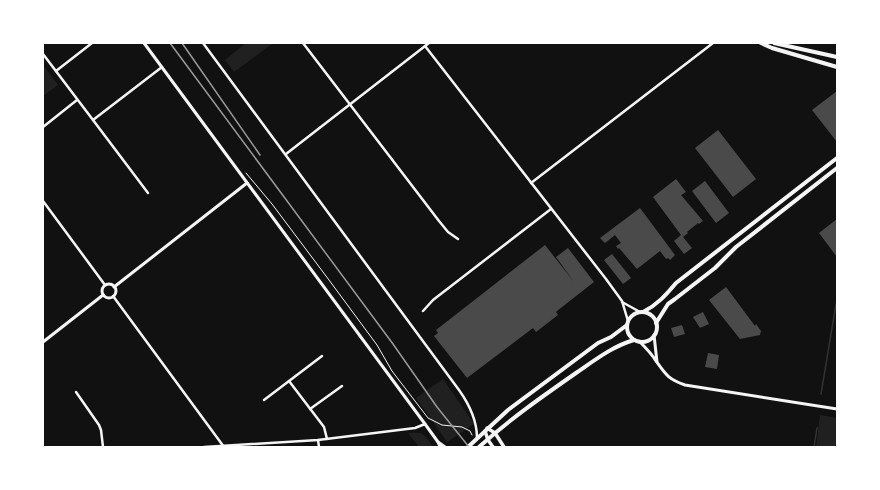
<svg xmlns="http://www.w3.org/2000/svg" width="880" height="490" font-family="Cabin,sans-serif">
  <rect width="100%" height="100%" fill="#111"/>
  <!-- green -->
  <g fill="#202020">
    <polygon points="246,43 273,43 234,72 225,60"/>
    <polygon points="43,65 58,85 43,96"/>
    <polygon points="443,379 474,424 447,442 416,398"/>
    <polygon points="820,415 837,418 837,447 816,447"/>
    <path d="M408,433C425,432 424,434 433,447H419Z"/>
  </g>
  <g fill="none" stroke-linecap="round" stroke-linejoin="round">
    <!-- stream -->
    <g stroke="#333" stroke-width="1.5">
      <polyline points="821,394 836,304"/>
      <polyline points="814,447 817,428"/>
    </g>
  </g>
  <!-- building -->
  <g fill="#4a4a4a">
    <polygon points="837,91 837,142 812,110"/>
    <polygon points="718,130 756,179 733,197 695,148"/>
    <polygon points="676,179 686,192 681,195 703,221 699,224 698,223 687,232 688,233 683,237 692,248 684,254 674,241 681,235 653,197"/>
    <polygon points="705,181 729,213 716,223 692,191"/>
    <polygon points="640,208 675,255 670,260 668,258 666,259 660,251 637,269 619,248 618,249 616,246 621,243 615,235 605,243 600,238"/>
    <polygon points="837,219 837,257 819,233"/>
    <polygon points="545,245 574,282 556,257 568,248 594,282 557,311 556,312 558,315 536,332 533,328 467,378 434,336 438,333 436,330"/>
    <polygon points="612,254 631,278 623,284 604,260"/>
    <polygon points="726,287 755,326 756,324 761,331 760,335 740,339 709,300"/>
    <polygon points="703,312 709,324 700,328 693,317"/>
    <polygon points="682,325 685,334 674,337 671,328"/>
    <polygon points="708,353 719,355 717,369 705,367"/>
  </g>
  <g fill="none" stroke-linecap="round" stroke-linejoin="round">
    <!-- path -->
    <polyline stroke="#f5f5f5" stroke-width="1" points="246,173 272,204 329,280 377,345 392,371 428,418 442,425 462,427 470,431 472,435"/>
    <!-- minor -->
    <g stroke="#f5f5f5" stroke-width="2.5">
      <path d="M203,43L459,390C469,404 477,420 477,438"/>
      <polyline points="303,43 439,221 448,232 458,239"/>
      <polyline points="425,46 606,279 622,301 628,321"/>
      <polyline points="43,54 93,120"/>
      <polyline points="56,71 92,43"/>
      <polyline points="43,127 77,100"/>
      <polyline points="286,154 429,43"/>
      <polyline points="531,183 713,43"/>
      <polyline points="148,193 93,120 162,67"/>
      <polyline points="43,201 105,285"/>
      <polyline points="113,296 224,447"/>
      <polyline points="622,302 640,312"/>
      <polyline points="423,311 433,300 551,209"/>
      <polyline points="289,381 324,427 327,439"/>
      <polyline points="76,392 99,425 101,430 103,447"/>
      <polyline points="264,400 322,356"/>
      <polyline points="310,409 342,386"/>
      <polyline points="318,440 319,447"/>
      <polyline points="204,447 318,440 415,428 425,424"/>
    </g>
    <!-- tertiary -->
    <g stroke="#f5f5f5" stroke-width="3">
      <polyline points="144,43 425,424 438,442 440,447"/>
      <circle cx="109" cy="291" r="7"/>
      <polyline points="114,287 247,183"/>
      <polyline points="654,335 657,362"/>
      <path d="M639,341C645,347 652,354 656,361C666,375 668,379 685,385L837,409"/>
      <polyline points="43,342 103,295"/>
      <polyline points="438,442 445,447"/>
    </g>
    <!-- secondary -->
    <g stroke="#f5f5f5" stroke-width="3.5">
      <polyline points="487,428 495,433 504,447"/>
      <polyline points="485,431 488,440 493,447"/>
    </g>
    <!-- primary -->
    <g stroke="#f5f5f5" stroke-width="4">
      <path d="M643,312C657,305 666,295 676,283L837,158"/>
      <circle cx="642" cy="327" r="15"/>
      <polyline points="656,323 668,304 675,299 715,268 736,247 837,168"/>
      <polyline points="468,447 508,410 598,343 611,337 627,325"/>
      <path d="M479,447C510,419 543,396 576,373C595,360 613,346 634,340"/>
    </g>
    <!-- trunk -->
    <g stroke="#f5f5f5" stroke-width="4">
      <polyline points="761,43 772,48 837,67"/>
      <polyline points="774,43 837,57"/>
    </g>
    <!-- rail -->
    <g stroke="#9a9a9a" stroke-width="1.5">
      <polyline points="170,43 393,344 437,407 469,447"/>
      <polyline points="182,43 260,155"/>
    </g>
  </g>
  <!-- border -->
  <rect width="880" height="490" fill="none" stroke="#ffffff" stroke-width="88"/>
</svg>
